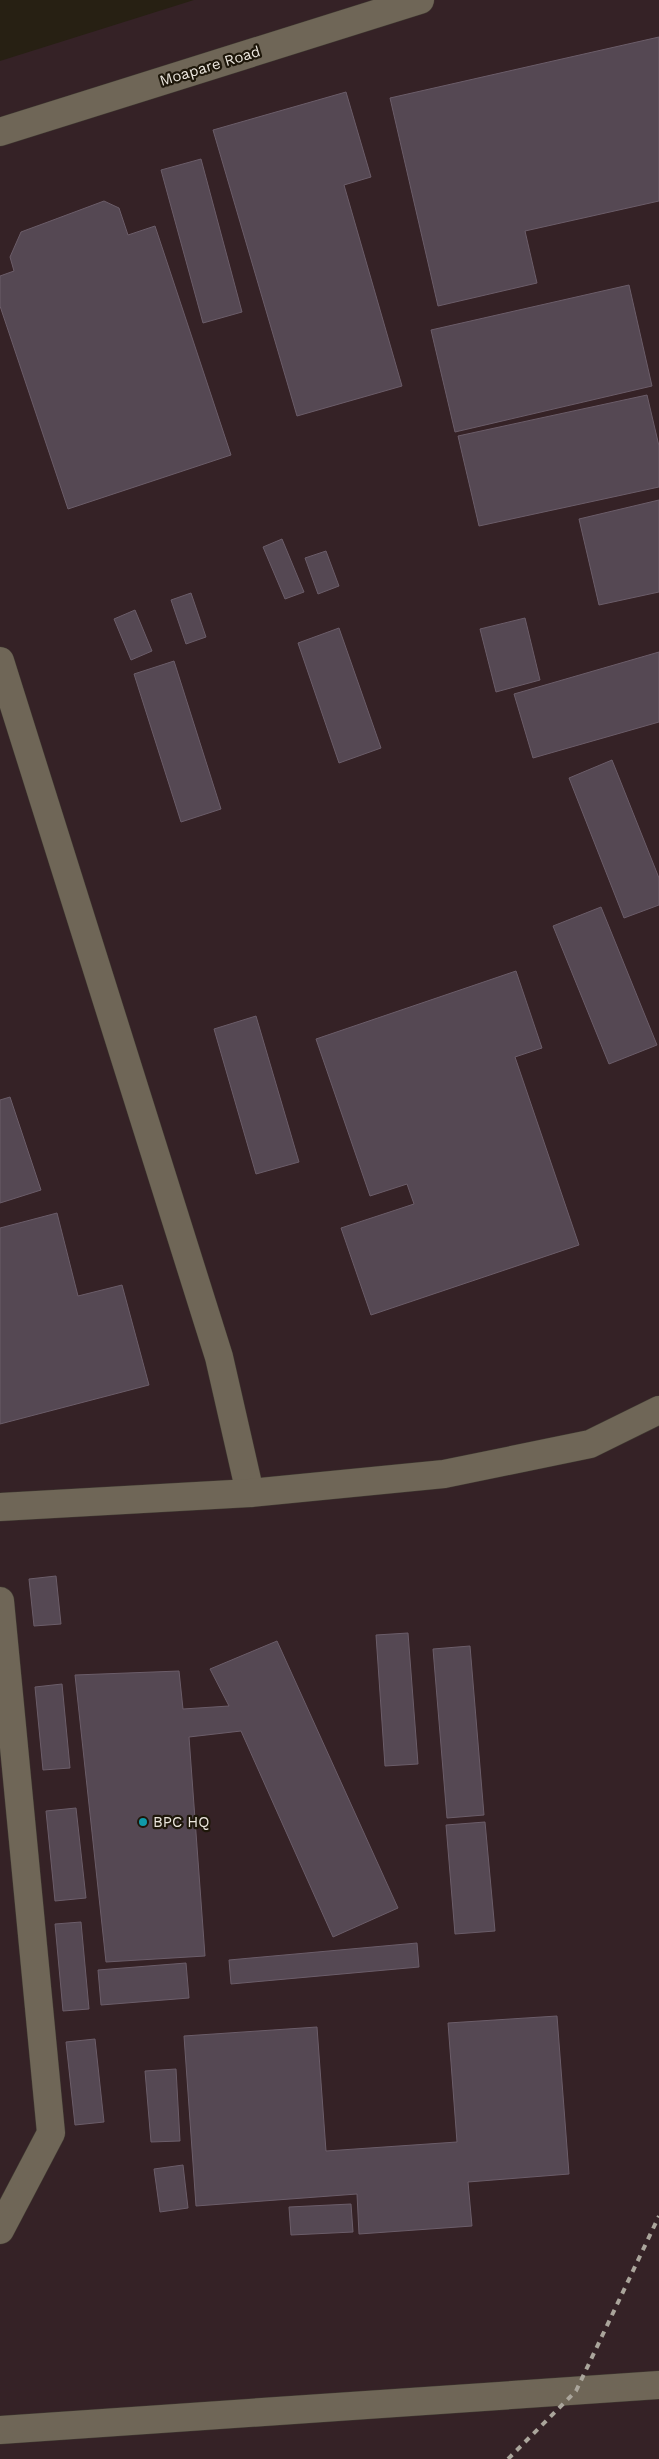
<svg xmlns="http://www.w3.org/2000/svg" width="659" height="2459" font-family="'Work Sans',sans-serif">
  <rect width="100%" height="100%" fill="#272013"/>
  <!-- industrial -->
  <polygon fill="#352226" points="194,0 659,0 659,2459 0,2459 0,61"/>
  <!-- building -->
  <g fill="#554853" stroke="#6b5d69">
    <polygon points="659,37 659,201 525,231 537,283 438,306 390,98"/>
    <polygon points="346,92 371,177 344,185 402,386 297,416 213,130"/>
    <polygon points="201,159 242,312 203,323 161,170"/>
    <polygon points="104,201 119,208 128,235 155,226 231,455 68,509 0,306 0,276 14,271 10,257 21,232"/>
    <polygon points="629,285 652,386 455,432 431,330"/>
    <polygon points="647,395 659,446 659,487 479,526 458,436"/>
    <polygon points="659,500 659,592 599,605 579,519"/>
    <polygon points="282,539 304,592 285,599 263,547"/>
    <polygon points="326,551 339,586 318,594 305,558"/>
    <polygon points="191,593 206,637 186,644 171,600"/>
    <polygon points="135,610 152,651 131,660 114,619"/>
    <polygon points="525,618 540,680 496,692 480,629"/>
    <polygon points="339,628 381,748 339,763 298,643"/>
    <polygon points="659,652 659,722 533,758 514,694"/>
    <polygon points="174,661 221,809 181,822 134,674"/>
    <polygon points="612,760 659,878 659,905 624,918 569,778"/>
    <polygon points="601,907 657,1045 609,1064 553,926"/>
    <polygon points="516,971 542,1048 515,1057 579,1245 371,1315 341,1228 414,1204 407,1184 370,1196 316,1039"/>
    <polygon points="256,1016 299,1162 256,1174 214,1029"/>
    <polygon points="10,1097 41,1190 0,1203 0,1100"/>
    <polygon points="57,1213 78,1296 122,1285 149,1385 0,1424 0,1228"/>
    <polygon points="56,1576 61,1624 34,1626 29,1579"/>
    <polygon points="408,1633 418,1764 385,1766 376,1635"/>
    <polygon points="277,1641 398,1908 333,1937 241,1731 189,1737 205,1956 106,1962 75,1675 179,1671 183,1709 229,1706 210,1669"/>
    <polygon points="470,1646 484,1815 447,1818 433,1649"/>
    <polygon points="62,1684 70,1768 43,1770 35,1687"/>
    <polygon points="76,1808 86,1898 55,1901 46,1811"/>
    <polygon points="485,1822 495,1931 455,1934 446,1825"/>
    <polygon points="81,1922 89,2009 63,2011 55,1924"/>
    <polygon points="417,1943 419,1967 231,1984 229,1960"/>
    <polygon points="186,1963 189,1998 101,2005 98,1970"/>
    <polygon points="557,2016 569,2174 468,2182 472,2226 359,2234 357,2194 196,2206 184,2036 317,2027 326,2151 457,2142 448,2023"/>
    <polygon points="95,2039 104,2122 75,2125 66,2042"/>
    <polygon points="176,2069 180,2141 151,2142 145,2071"/>
    <polygon points="183,2165 188,2208 160,2212 154,2169"/>
    <polygon points="351,2204 353,2232 291,2235 289,2207"/>
  </g>
  <g fill="none" stroke-linecap="round" stroke-linejoin="round">
    <defs>
      <g id="minor">
        <polyline points="0,132 420,0"/>
        <polyline points="0,661 219,1357 250,1493"/>
        <polyline points="0,1507 250,1493 444,1474 590,1444 659,1410"/>
        <polyline points="0,1601 51,2133 0,2230"/>
        <polyline points="0,2430 659,2385"/>
      </g>
    </defs>
    <!-- minor casing -->
    <use href="#minor" stroke="#403a32" stroke-width="29"/>
    <!-- minor -->
    <use href="#minor" stroke="#6f6657" stroke-width="28"/>
    <!-- rail -->
    <polyline stroke="#aaa59b" stroke-width="4" stroke-dasharray="6 6" stroke-linecap="butt" points="508,2459 576,2391 659,2216"/>
  </g>
  <!-- markers -->
  <circle fill="#0f9aa8" stroke="#1e170a" stroke-width="2" cx="143" cy="1822" r="5"/>
  <g text-anchor="middle" dominant-baseline="central" stroke-width="4.5" stroke-linejoin="round" paint-order="stroke">
    <!-- street labels -->
    <g font-size="15" fill="#ebe6de" stroke="#1e170a">
      <text transform="translate(210 66) rotate(-17)">Moapare Road</text>
    </g>
    <!-- poi labels -->
    <g font-size="15" fill="#ebe6de" stroke="#1e170a" text-anchor="start">
      <text x="153" y="1822">BPC HQ</text>
    </g>
  </g>
</svg>
